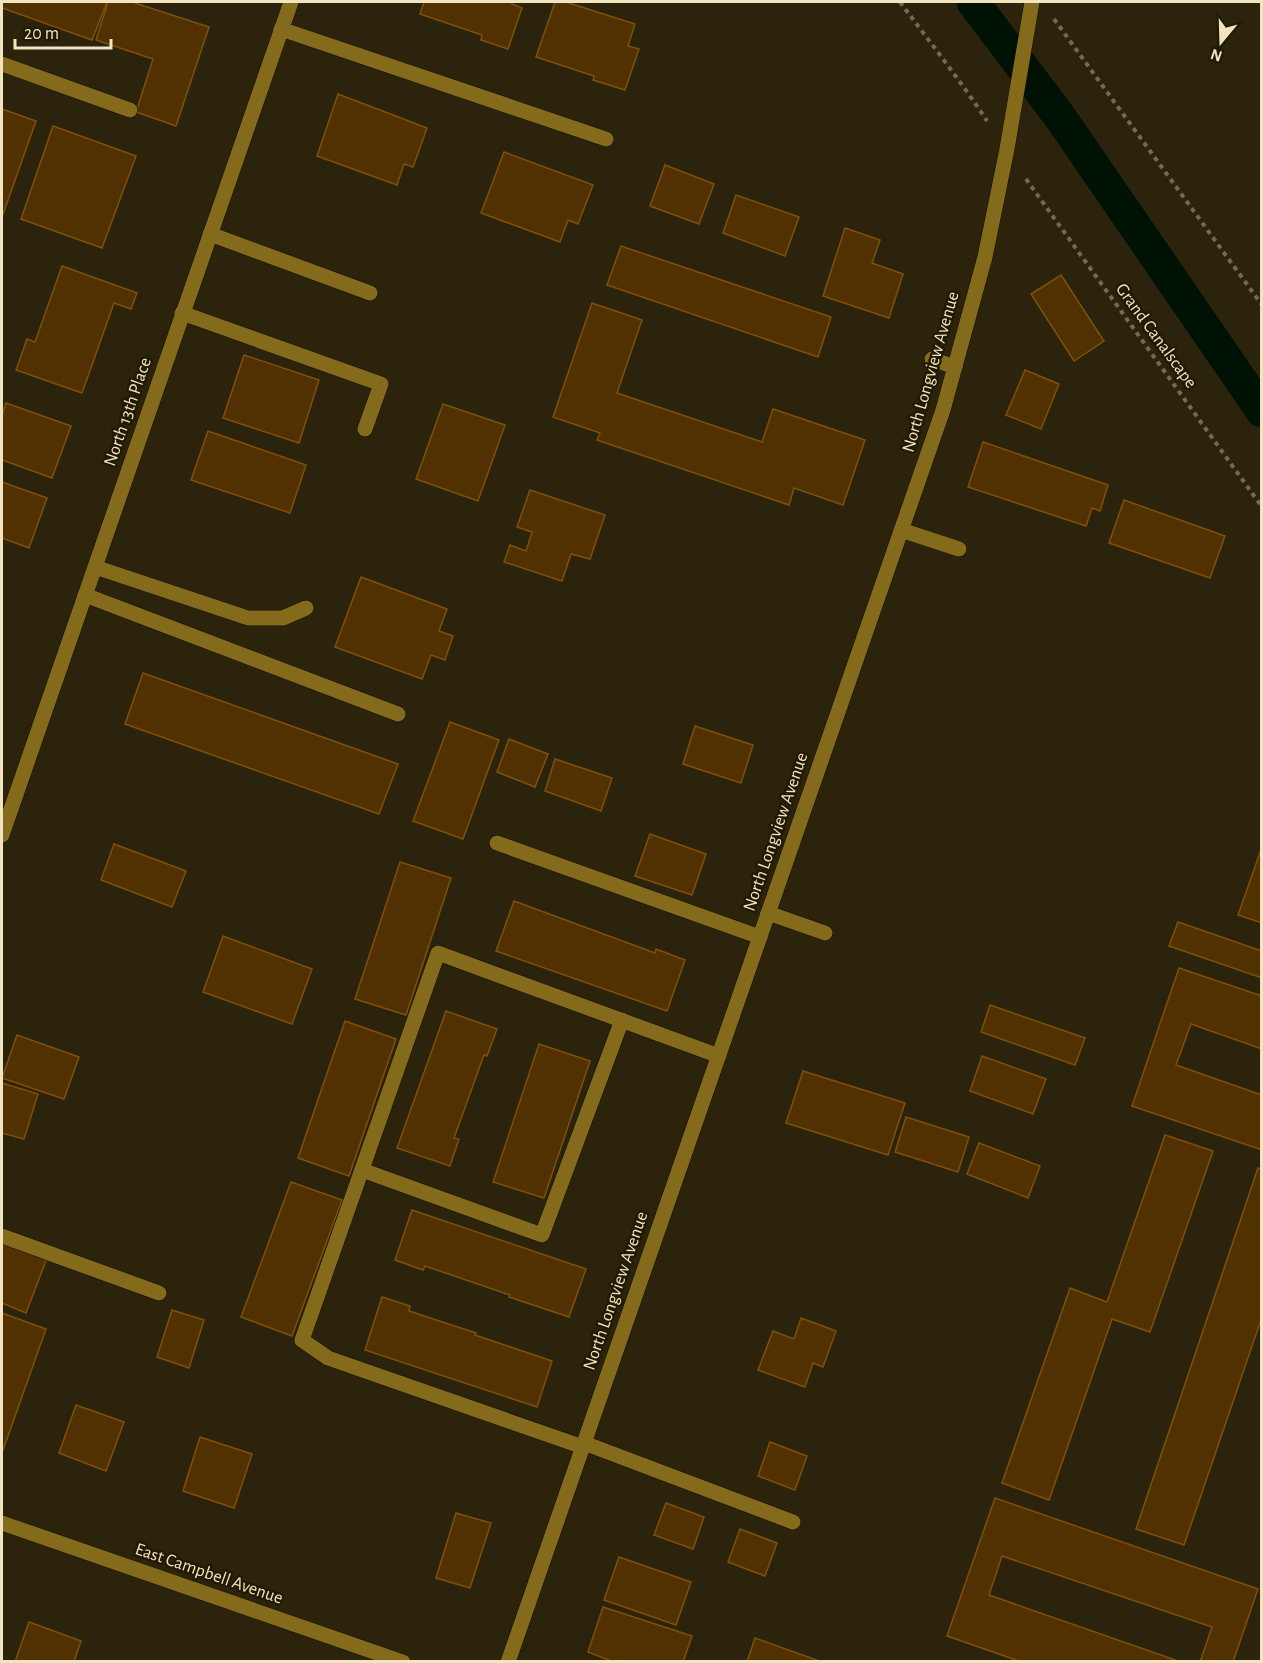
<svg xmlns="http://www.w3.org/2000/svg" width="1263" height="1663" font-family="'Alegreya Sans',sans-serif">
  <rect width="100%" height="100%" fill="#2c230c"/>
  <g fill="none" stroke-linecap="round" stroke-linejoin="round">
    <!-- canal -->
    <polyline stroke="#001203" stroke-width="33" points="973,2 1060,117 1262,411"/>
  </g>
  <!-- building -->
  <g fill="#513101" stroke="#7f5009" stroke-width="1.5">
    <polygon points="2,2 107,2 92,40 2,8"/>
    <polygon points="108,2 132,2 209,27 176,126 136,112 153,59 96,40"/>
    <polygon points="424,2 512,2 512,4 522,8 508,49 481,40 482,35 420,14"/>
    <polygon points="555,2 566,2 635,24 628,46 639,49 625,90 593,80 594,76 536,57"/>
    <polygon points="338,94 427,128 413,167 404,164 397,185 317,156"/>
    <polygon points="2,109 36,121 2,217"/>
    <polygon points="53,126 136,156 102,248 21,219"/>
    <polygon points="504,152 593,185 578,224 568,220 560,242 481,213"/>
    <polygon points="665,165 714,184 699,224 650,206"/>
    <polygon points="736,195 799,217 785,256 723,233"/>
    <polygon points="845,228 880,240 872,263 903,274 889,318 823,296"/>
    <polygon points="621,246 831,317 818,357 607,285"/>
    <polygon points="62,266 137,293 131,309 114,303 82,393 16,370 27,339 35,342"/>
    <polygon points="1061,275 1104,341 1074,361 1031,294"/>
    <polygon points="592,303 642,320 617,393 762,442 773,409 865,440 843,505 794,488 789,505 597,440 600,433 553,417"/>
    <polygon points="244,355 319,380 299,443 223,418"/>
    <polygon points="1025,370 1059,384 1041,429 1006,415"/>
    <polygon points="6,403 71,426 52,478 2,460 2,416"/>
    <polygon points="443,404 505,425 478,501 416,479"/>
    <polygon points="208,431 306,465 290,513 191,480"/>
    <polygon points="983,442 1108,485 1100,511 1092,508 1086,526 968,487"/>
    <polygon points="2,482 47,498 29,548 2,538"/>
    <polygon points="530,490 605,515 590,559 571,554 562,581 504,562 510,545 526,551 532,532 517,527"/>
    <polygon points="1124,500 1225,536 1210,578 1109,543"/>
    <polygon points="361,577 447,609 439,631 453,636 445,660 431,655 422,679 335,647"/>
    <polygon points="143,673 398,764 379,814 125,724"/>
    <polygon points="450,722 499,740 463,839 413,821"/>
    <polygon points="695,726 753,745 741,783 683,764"/>
    <polygon points="509,739 548,754 535,787 497,772"/>
    <polygon points="555,759 612,778 601,811 545,791"/>
    <polygon points="650,834 706,854 692,895 635,876"/>
    <polygon points="114,844 186,871 172,907 101,880"/>
    <polygon points="1262,847 1262,923 1238,915"/>
    <polygon points="400,862 451,878 406,1015 355,999"/>
    <polygon points="514,901 655,953 656,949 685,960 667,1011 496,951"/>
    <polygon points="1178,922 1262,951 1262,978 1169,946"/>
    <polygon points="223,936 312,969 292,1024 203,992"/>
    <polygon points="1179,968 1262,996 1262,1049 1191,1024 1176,1065 1262,1095 1262,1150 1132,1106"/>
    <polygon points="990,1005 1085,1038 1075,1065 981,1032"/>
    <polygon points="446,1011 497,1029 487,1056 484,1055 454,1138 459,1139 450,1166 397,1148"/>
    <polygon points="345,1021 396,1039 349,1176 298,1158"/>
    <polygon points="17,1035 79,1057 64,1099 2,1078"/>
    <polygon points="539,1044 590,1061 544,1198 493,1182"/>
    <polygon points="982,1056 1046,1079 1033,1114 970,1091"/>
    <polygon points="803,1071 905,1103 888,1155 786,1123"/>
    <polygon points="2,1083 38,1094 24,1139 2,1133"/>
    <polygon points="906,1117 969,1137 958,1172 895,1152"/>
    <polygon points="1165,1135 1213,1151 1150,1332 1112,1319 1049,1500 1002,1483 1070,1288 1107,1302"/>
    <polygon points="979,1143 1040,1166 1028,1198 967,1174"/>
    <polygon points="1258,1168 1262,1169 1262,1317 1184,1545 1136,1529"/>
    <polygon points="291,1182 342,1200 292,1336 241,1317"/>
    <polygon points="412,1210 586,1269 569,1317 509,1297 510,1295 425,1266 423,1270 395,1260"/>
    <polygon points="2,1241 47,1258 26,1313 2,1303"/>
    <polygon points="382,1297 410,1306 409,1311 476,1333 475,1335 552,1361 537,1407 365,1350"/>
    <polygon points="172,1310 204,1320 189,1368 157,1357"/>
    <polygon points="2,1313 46,1329 2,1453"/>
    <polygon points="801,1318 836,1331 823,1367 813,1363 805,1387 758,1370 773,1331 794,1339"/>
    <polygon points="76,1405 124,1422 106,1471 59,1453"/>
    <polygon points="200,1437 252,1454 234,1508 183,1491"/>
    <polygon points="770,1442 807,1456 795,1490 758,1476"/>
    <polygon points="995,1498 1258,1589 1233,1662 1200,1662 1212,1627 1002,1556 989,1595 1181,1662 1022,1662 947,1636"/>
    <polygon points="666,1503 704,1517 693,1549 654,1535"/>
    <polygon points="456,1513 491,1523 470,1588 436,1578"/>
    <polygon points="740,1529 777,1543 765,1576 728,1562"/>
    <polygon points="619,1557 691,1582 676,1625 604,1600"/>
    <polygon points="603,1607 692,1636 683,1662 614,1662 588,1652"/>
    <polygon points="29,1622 81,1641 74,1662 15,1662"/>
    <polygon points="755,1638 822,1662 747,1662"/>
  </g>
  <g fill="none" stroke-linecap="round" stroke-linejoin="round">
    <defs>
      <g id="minor">
        <polyline points="281,29 606,139"/>
        <polyline points="2,64 130,110"/>
        <polyline points="210,234 370,293"/>
        <polyline points="182,313 381,384 365,429"/>
        <polyline points="932,359 955,367"/>
        <polyline points="901,530 959,549"/>
        <polyline points="95,567 248,618 283,618 306,608"/>
        <polyline points="85,595 398,714"/>
        <polyline points="2,835 291,2"/>
        <polyline points="497,843 760,937"/>
        <polyline points="768,913 825,933"/>
        <polyline points="362,1170 542,1235 622,1020"/>
        <polyline points="2,1236 159,1293"/>
        <polyline points="584,1443 793,1522"/>
        <polyline points="583,1447 328,1358 302,1340 438,953 719,1056"/>
        <polyline points="2,1523 403,1662"/>
        <polyline points="508,1662 943,410 985,257 1007,149 1032,2"/>
      </g>
    </defs>
    <!-- minor casing -->
    <use href="#minor" stroke="#140c00" stroke-width="16"/>
    <!-- path -->
    <g stroke="#756a4e" stroke-width="4" stroke-dasharray="4.5 4.5" stroke-linecap="butt">
      <path d="M900,2C929,41 960,80 987,121"/>
      <polyline points="1054,19 1262,305"/>
      <polyline points="1026,179 1262,507"/>
    </g>
    <!-- minor -->
    <use href="#minor" stroke="#846b1c" stroke-width="15"/>
  </g>
  <g text-anchor="middle" dominant-baseline="central" stroke-width="5" stroke-linejoin="round" paint-order="stroke">
    <!-- street labels -->
    <g font-size="18" fill="#f2e4c0" stroke="#221a03">
      <text transform="translate(1156 336) rotate(54)">Grand Canalscape</text>
      <text transform="translate(931 372) rotate(-74)">North Longview Avenue</text>
      <text transform="translate(128 412) rotate(-71)">North 13th Place</text>
      <text transform="translate(776 832) rotate(-71)">North Longview Avenue</text>
      <text transform="translate(616 1291) rotate(-71)">North Longview Avenue</text>
      <text transform="translate(209 1574) rotate(19)">East Campbell Avenue</text>
    </g>
  </g>
  <!-- border -->
  <rect width="1263" height="1663" fill="none" stroke="#f2e4c0" stroke-width="6"/>
  <!-- north arrow -->
  <g transform="translate(1221 42) rotate(199)" stroke="#221a03" stroke-width="4.5" paint-order="stroke">
  <path d="M0-4.5L10 22L0 15L-10 22Z" fill="#f2e4c0"/>
  <text y="-9" font-size="16" font-weight="bold" text-anchor="middle" fill="#f2e4c0">N</text>
  </g>
  <!-- scale -->
  <path d="M15 39v9h96v-9" fill="none" stroke="#f2e4c0" stroke-width="3"/>
  <text x="24" y="39" font-size="18" fill="#f2e4c0" stroke="#221a03" stroke-width="4.5" paint-order="stroke">20 m</text>
</svg>
